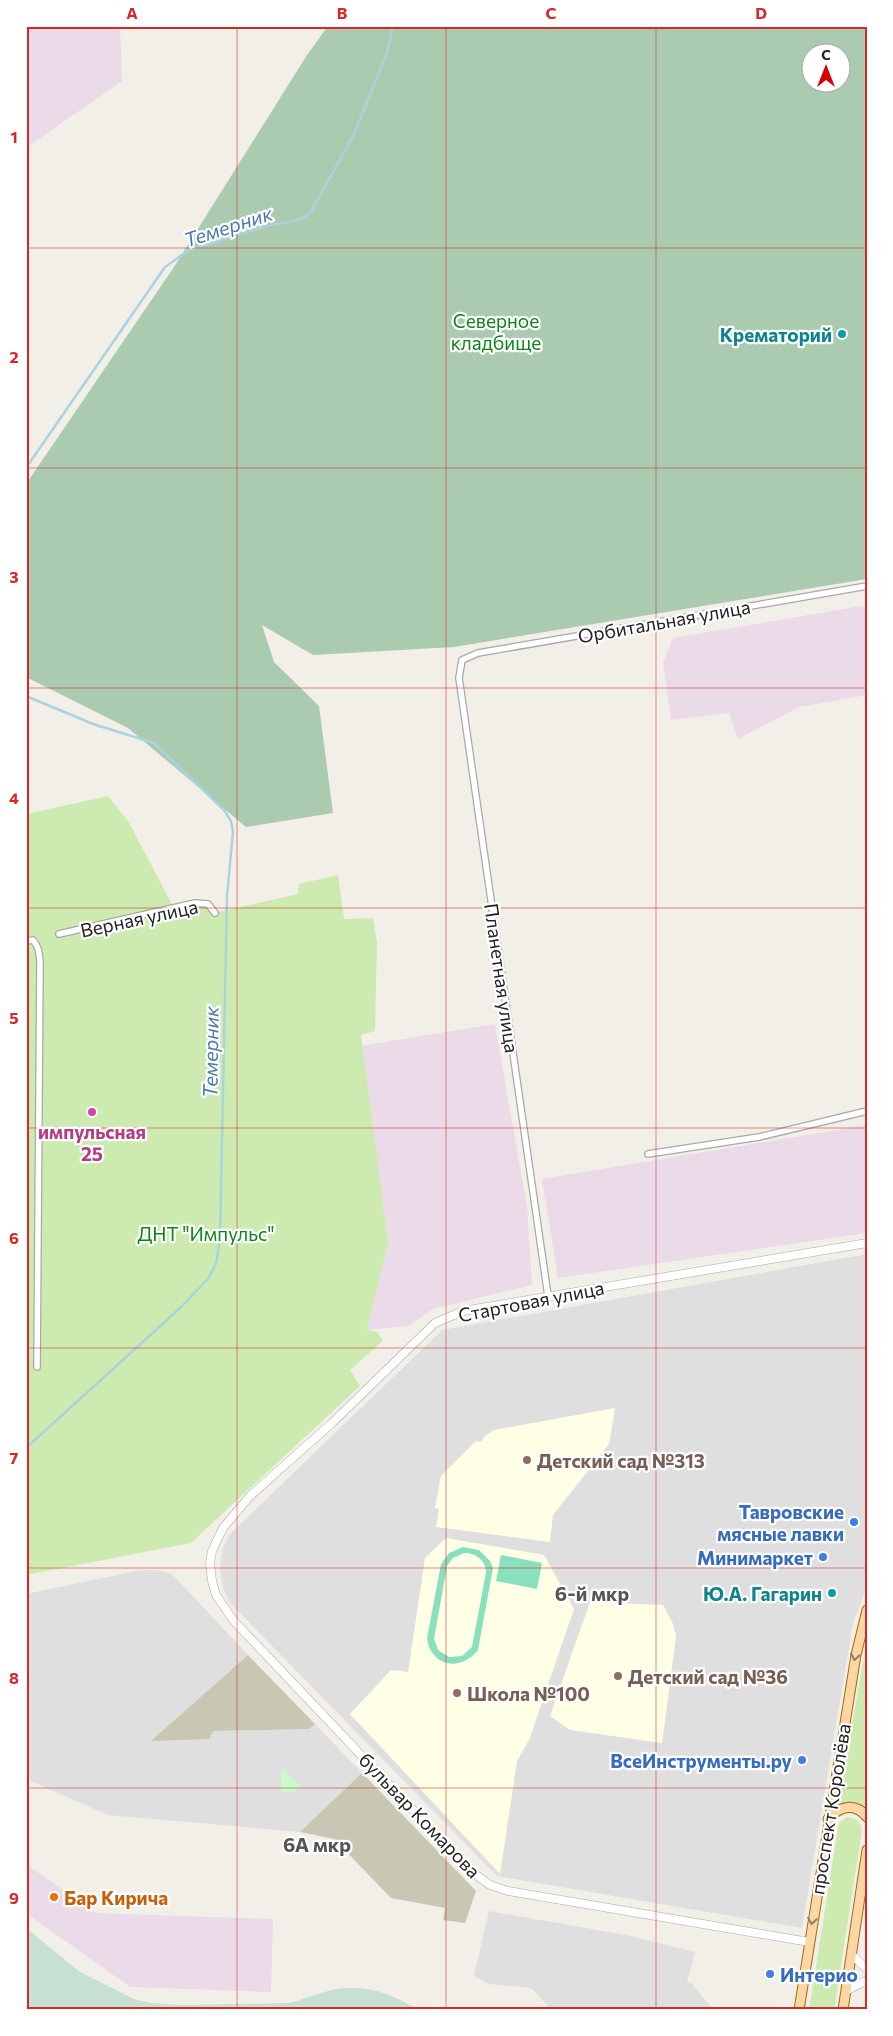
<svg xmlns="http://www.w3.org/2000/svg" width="893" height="2036" font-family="Commissioner,sans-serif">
  <rect width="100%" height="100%" fill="#f2efe9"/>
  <!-- residential -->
  <g fill="#e0dfdf">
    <polygon points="867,1254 867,1587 853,1623 802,1928 497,1876 230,1603 223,1587 220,1569 222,1551 229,1535 442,1330"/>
    <polygon points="155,1570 172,1574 248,1655 152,1741 213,1731 309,1729 315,1724 362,1773 300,1832 108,1815 26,1779 26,1594 136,1571"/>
    <polygon points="489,1911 626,1935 695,1952 687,1982 692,1984 710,2006 717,2010 552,2010 531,1988 489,1984 474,1976"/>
  </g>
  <!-- industrial -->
  <g fill="#ebdbe8">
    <polygon points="26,26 120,26 122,81 26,148"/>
    <polygon points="867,605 867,695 799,707 738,739 729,713 671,720 663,663 673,638"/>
    <polygon points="495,1024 527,1207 532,1285 433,1309 408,1326 367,1330 388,1242 361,1046"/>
    <polygon points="867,1125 867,1233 558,1278 542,1179"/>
    <polygon points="26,1864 96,1913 273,1919 271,1992 130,1987 26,1913"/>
  </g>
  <!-- education -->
  <g fill="#ffffe5">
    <polygon points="615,1408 609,1444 553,1515 550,1542 436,1527 439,1509 435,1508 441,1476 476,1441 481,1442 485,1436 494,1430"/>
    <polygon points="446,1538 544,1555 574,1609 529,1740 517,1761 500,1874 350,1714 391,1670 408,1672 425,1558"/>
    <polygon points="590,1602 663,1605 673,1624 676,1636 662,1743 570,1730 550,1716"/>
  </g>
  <!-- construction -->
  <g fill="#c7c7b4">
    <polygon points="248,1655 315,1724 309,1729 213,1731 209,1739 151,1741"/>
    <polygon points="362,1773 476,1891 465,1923 443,1920 445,1908 391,1898 334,1839 300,1832"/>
  </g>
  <!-- grass -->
  <g fill="#cdebb0">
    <polygon points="108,796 128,821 175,910 208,905 218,912 298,894 299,884 338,875 344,919 373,918 377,942 375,1031 361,1035 388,1242 367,1330 377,1332 383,1341 350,1370 360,1386 191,1543 26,1575 26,814"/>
    <polygon points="867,1639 867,1797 865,1809 855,1802 838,1804"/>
    <polygon points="847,1817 856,1819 861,1825 862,1830 834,2010 809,2010 838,1827 840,1822"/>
  </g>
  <!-- wetland -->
  <path fill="#c6e0d4" d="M26,1928L80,1972L134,1999L151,2003L183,2005L288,2003C304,2000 320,1992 337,1989C366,1984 393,1994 418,2010H40L26,2004Z"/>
  <!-- cemetery -->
  <path fill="#aacbaf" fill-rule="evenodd" d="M328,26H867V579L454,647L313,655L262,625L274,662L319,706L333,813L246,827L128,728L26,677V484L174,267L307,55ZM810,52H840V82H810Z"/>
  <!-- park -->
  <polygon fill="#c8facc" points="281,1771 286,1771 300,1786 294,1792 281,1792"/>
  <!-- pitch -->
  <g fill="#88e0be" fill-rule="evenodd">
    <path d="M463,1547L479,1550L490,1561L493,1568L478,1650C461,1672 431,1667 427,1638L441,1564L449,1553ZM464,1553C476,1553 486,1560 486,1573L472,1647L462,1656L449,1657L438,1650L434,1639L447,1566L453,1558Z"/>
    <polygon points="501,1555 542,1563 537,1589 496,1581"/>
  </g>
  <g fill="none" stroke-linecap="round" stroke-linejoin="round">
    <!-- stream -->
    <g stroke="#aad3df" stroke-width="2.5">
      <polyline points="26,468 165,267 189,250 267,226 302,219 311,212 354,134 387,53 392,31 391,26"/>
      <polyline points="26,696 93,724 154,743 224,810 231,821 233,832 227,896 220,1239 216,1264 208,1279 179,1309 26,1448"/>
    </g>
    <defs>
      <g id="minor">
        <polyline points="59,934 195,903 208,904 215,913"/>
        <path d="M26,941L33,940C39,947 39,953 40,962L37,1367"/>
        <polyline points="648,1154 759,1137 867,1111"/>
        <polyline points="548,1296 459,678 462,660 478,653 867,586"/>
      </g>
      <g id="tertiary">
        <polyline points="809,1942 508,1891 490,1885 472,1872 233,1620 216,1595 212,1581 210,1563 212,1551 223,1528 250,1496 332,1423 435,1323 463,1311 867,1243"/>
        <polyline points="851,1954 867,1969"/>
        <polyline points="846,1991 867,1980"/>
      </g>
      <g id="primary">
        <path d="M828,1819C840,1806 855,1802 867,1817"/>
        <polyline points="799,2010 856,1655 867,1610"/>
        <polyline points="843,2010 867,1850"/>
      </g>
    </defs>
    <!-- minor casing -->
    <use href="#minor" stroke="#a9a9a9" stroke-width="8"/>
    <!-- tertiary casing -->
    <use href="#tertiary" stroke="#a9a9a9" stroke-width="9"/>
    <!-- primary casing -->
    <use href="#primary" stroke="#a06b00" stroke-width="11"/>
    <!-- minor -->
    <use href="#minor" stroke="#fff" stroke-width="5.5"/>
    <!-- tertiary -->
    <use href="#tertiary" stroke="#fff" stroke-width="8"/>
    <!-- primary -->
    <use href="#primary" stroke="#fcd6a4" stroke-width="9"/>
  </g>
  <!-- one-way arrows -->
  <defs><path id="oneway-chevron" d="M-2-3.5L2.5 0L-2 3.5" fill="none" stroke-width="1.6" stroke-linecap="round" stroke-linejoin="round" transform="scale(1.25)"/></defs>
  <g stroke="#8f7c63">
    <use href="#oneway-chevron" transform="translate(855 1657) rotate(100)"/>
    <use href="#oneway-chevron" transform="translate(812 1921) rotate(99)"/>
  </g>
  <!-- grid -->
  <path fill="none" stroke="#d62828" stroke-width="1" stroke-opacity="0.55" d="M237,26V2010M446,26V2010M656,26V2010M26,248H867M26,468H867M26,688H867M26,908H867M26,1128H867M26,1348H867M26,1568H867M26,1788H867"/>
  <!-- markers -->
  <g fill="#0f9aa8" stroke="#fff" stroke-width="2">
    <circle cx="842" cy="334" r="5"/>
    <circle cx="832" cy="1593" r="5"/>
  </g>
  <circle fill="#d1479c" stroke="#fff" stroke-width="2" cx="92" cy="1112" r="5"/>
  <g fill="#8d6e63" stroke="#fff" stroke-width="2">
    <circle cx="527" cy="1460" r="5"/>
    <circle cx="618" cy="1676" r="5"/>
    <circle cx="457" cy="1693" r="5"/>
  </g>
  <g fill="#3f7fe0" stroke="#fff" stroke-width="2">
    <circle cx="854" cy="1522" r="5"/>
    <circle cx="823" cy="1557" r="5"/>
    <circle cx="802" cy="1760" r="5"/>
    <circle cx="770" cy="1974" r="5"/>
  </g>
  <circle fill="#e8710a" stroke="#fff" stroke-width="2" cx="54" cy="1897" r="5"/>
  <g text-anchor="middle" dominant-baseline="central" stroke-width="4.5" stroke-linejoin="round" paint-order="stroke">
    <!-- park labels -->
    <g font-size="19" fill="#0c8416" stroke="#fff">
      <text x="496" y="320">Северное<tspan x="496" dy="22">кладбище</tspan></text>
      <text x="206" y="1233">ДНТ "Импульс"</text>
    </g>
    <!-- culture labels -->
    <g font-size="19" font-weight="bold" fill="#0d838f" stroke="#fff" text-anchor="end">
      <text x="832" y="334">Крематорий</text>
      <text x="822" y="1593">Ю.А. Гагарин</text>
    </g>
    <!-- street labels -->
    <g font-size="19" fill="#222" stroke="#fff">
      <text transform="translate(664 621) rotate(-10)">Орбитальная улица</text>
      <text transform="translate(139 918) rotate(-12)">Верная улица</text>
      <text transform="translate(502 978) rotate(82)">Планетная улица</text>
      <text transform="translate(531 1301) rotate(-11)">Стартовая улица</text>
      <text transform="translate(830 1809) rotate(-81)">проспект Королёва</text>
      <text transform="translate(420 1815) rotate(46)">бульвар Комарова</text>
    </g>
    <!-- hotel labels -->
    <g font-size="19" font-weight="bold" fill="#b23c85" stroke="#fff">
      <text x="92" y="1131">импульсная<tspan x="92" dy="22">25</tspan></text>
    </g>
    <!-- education labels -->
    <g font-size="19" font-weight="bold" fill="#785e54" stroke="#fff" text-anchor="start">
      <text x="537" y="1460">Детский сад №313</text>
      <text x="628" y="1676">Детский сад №36</text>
      <text x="467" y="1693">Школа №100</text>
    </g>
    <!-- shop labels -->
    <g font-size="19" font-weight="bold" fill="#366cbe" stroke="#fff" text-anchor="end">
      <text x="844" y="1511">Тавровские<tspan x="844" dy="22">мясные лавки</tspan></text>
      <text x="813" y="1557">Минимаркет</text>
      <text x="792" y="1760">ВсеИнструменты.ру</text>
      <text x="780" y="1974" text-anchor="start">Интерио</text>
    </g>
    <!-- food labels -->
    <g font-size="19" font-weight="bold" fill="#c56008" stroke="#fff" text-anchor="start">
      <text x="64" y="1897">Бар Кирича</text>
    </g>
    <!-- water labels -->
    <g font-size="20" font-style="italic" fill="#4a7aab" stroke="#fff">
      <text transform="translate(228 226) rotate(-18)">Темерник</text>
      <text transform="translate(210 1052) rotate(-89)">Темерник</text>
    </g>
    <!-- neighbourhood labels -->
    <g font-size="20" font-weight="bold" fill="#555" stroke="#fff">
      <text x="592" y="1593">6-й мкр</text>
      <text x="317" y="1844">6А мкр</text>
    </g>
  </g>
  <!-- border -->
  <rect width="893" height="2036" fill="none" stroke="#ffffff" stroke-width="55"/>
  <!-- north arrow -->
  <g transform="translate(826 68)"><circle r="24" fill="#ffffff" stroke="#a7a7a7"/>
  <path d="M0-4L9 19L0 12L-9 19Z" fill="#d40000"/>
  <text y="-8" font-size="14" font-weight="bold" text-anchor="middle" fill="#222222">С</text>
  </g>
  <rect x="28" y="28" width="838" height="1980" fill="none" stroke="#d62828" stroke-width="2"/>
  <g font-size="16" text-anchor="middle" font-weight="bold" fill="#d62828">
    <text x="132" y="19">A</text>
    <text x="342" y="19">B</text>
    <text x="551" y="19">C</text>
    <text x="761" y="19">D</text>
    <text x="14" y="143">1</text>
    <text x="14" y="363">2</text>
    <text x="14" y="583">3</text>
    <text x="14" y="804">4</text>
    <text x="14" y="1024">5</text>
    <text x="14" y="1244">6</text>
    <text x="14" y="1464">7</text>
    <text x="14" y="1684">8</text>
    <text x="14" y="1904">9</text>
  </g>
</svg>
